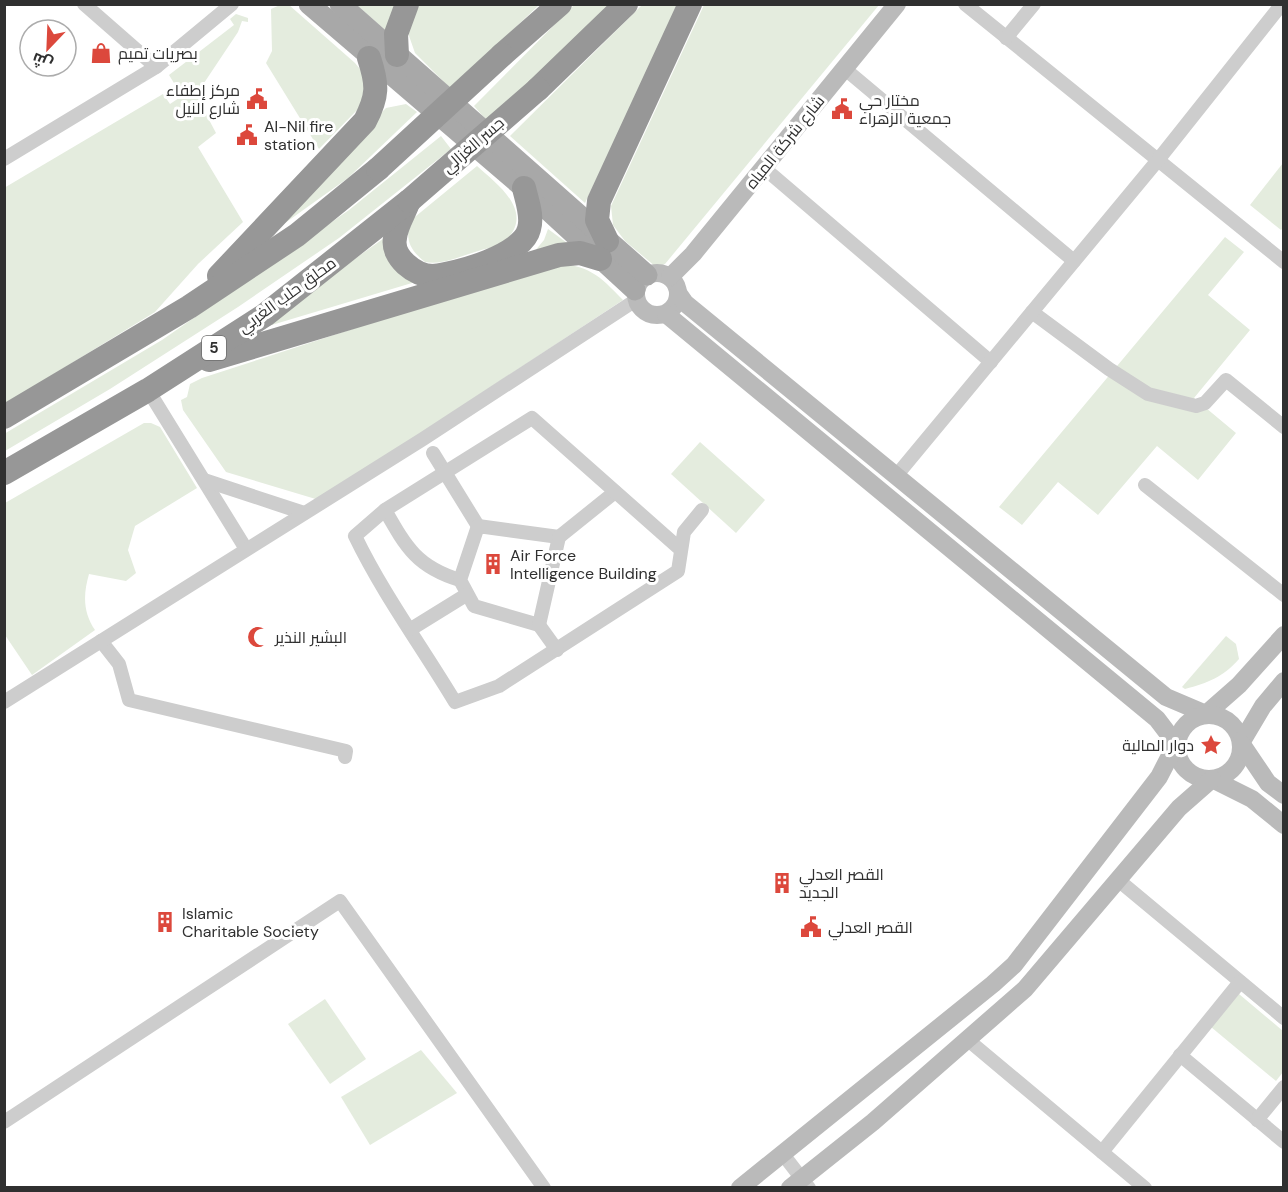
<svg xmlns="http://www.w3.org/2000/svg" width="1288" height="1192" font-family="'DM Sans',Cairo,sans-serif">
  <rect width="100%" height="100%" fill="#fff"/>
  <!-- green -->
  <g fill="#e4ecde">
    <polygon points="280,5 289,5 355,63 365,75 367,85 360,107 319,149 266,63 272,51 271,9"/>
    <polygon points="398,5 392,36 358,6"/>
    <polygon points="414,5 539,5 451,89 415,53 408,33"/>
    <polygon points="574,5 610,5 488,122 474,106"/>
    <polygon points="642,5 679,5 585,203 510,136"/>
    <polygon points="704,5 879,5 665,264 656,267 625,241 613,225 611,206"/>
    <polygon points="236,14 248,18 248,22 242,21 238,32 200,89 198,99 216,133 198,147 243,222 198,264 155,312 5,404 4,188 163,94 170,104 182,96 169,75 234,25 230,19"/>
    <polygon points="406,104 417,112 348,178 243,253 386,108"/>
    <polygon points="441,136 451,149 339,238 238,307 110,389 5,451 4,434 162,340 349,210"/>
    <polygon points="1283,163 1284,227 1281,230 1250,205"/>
    <path d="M477,166C497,184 536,212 505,241C498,247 483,249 475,252C458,257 443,265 425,262C410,250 405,240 410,221Z"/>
    <polygon points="548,229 574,248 534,252 544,240"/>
    <polygon points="387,236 422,280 255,330"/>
    <polygon points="1225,237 1244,252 1208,295 1250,330 1194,398 1236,433 1198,480 1157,446 1098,515 1058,482 1022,525 999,507"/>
    <path d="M552,264C588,264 599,275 623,300L319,500L226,472L183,410L181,400L187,397L190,384L202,378Z"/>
    <path d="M144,423H151L160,427L197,488L135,526L128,550L136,573L126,581L89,574C83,595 83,612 95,630L32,675L5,635V503Z"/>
    <polygon points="700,442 765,500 736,533 671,474"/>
    <path d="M1226,636L1236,644L1239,659C1223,677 1208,683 1185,689L1182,687Z"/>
    <polygon points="1239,994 1283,1031 1283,1072 1276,1081 1211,1027"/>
    <polygon points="325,999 366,1059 330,1084 288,1024"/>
    <polygon points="421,1050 457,1093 370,1145 341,1097"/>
  </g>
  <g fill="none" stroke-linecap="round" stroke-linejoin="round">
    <!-- street -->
    <g stroke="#cdcdcd" stroke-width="14">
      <polyline points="84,4 156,67"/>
      <polyline points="965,4 1284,262"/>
      <polyline points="1006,38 1034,4"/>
      <polyline points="845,69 1074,261"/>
      <polyline points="4,159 156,67 232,4"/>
      <polyline points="764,168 991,362"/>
      <polyline points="1032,312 1109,369 1148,394 1196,406 1205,403 1226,380 1284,427"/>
      <polyline points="148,390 246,549"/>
      <polyline points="433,453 478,526"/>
      <polyline points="896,476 1158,160 1282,4"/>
      <polyline points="204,480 304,513"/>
      <polyline points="1145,485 1284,595"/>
      <path d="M385,510C406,547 417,567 460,580"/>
      <polygon points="478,526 559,537 539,625 474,606 460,580"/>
      <polyline points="559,537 615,492"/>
      <path d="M680,549L532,418L385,510L355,536C383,594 422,647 455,702L499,686L678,571L684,532L702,510"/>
      <polyline points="539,625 557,650"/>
      <polyline points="411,629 466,595"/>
      <polyline points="101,641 119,664 129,700 346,751 345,757"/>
      <polyline points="4,702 423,439 636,300"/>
      <polyline points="1117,879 1284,1018"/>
      <polyline points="968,1040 1145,1188"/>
      <polyline points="1180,1055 1284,1142"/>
      <polyline points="1257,1120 1284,1087"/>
      <polyline points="4,1122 340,901 544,1188"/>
      <polyline points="1102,1152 1240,982"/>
      <polyline points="782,1153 809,1188"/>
    </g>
    <!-- secondary -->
    <g stroke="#bababa" stroke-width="18">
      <circle cx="657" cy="294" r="21"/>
      <polyline points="670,277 693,254 897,4"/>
      <polyline points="678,293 685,303 1166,697 1206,714 1239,685 1284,635"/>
      <polyline points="666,314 1157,719 1176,744"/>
      <circle cx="1209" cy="747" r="32"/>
      <polyline points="1241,743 1263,706 1284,681"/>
      <polyline points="1241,743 1268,783 1284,795"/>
      <polyline points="1212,779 1252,799 1284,825"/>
      <polyline points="740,1188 993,984 1014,965 1159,777 1176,744"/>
      <polyline points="790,1188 873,1122 1025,989 1179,808 1212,779"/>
    </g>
    <!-- primary -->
    <g stroke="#a8a8a8" stroke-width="21">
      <polyline points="309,4 524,188 635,290"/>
      <polyline points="340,4 647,275"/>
    </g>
    <!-- highway -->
    <g stroke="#979797" stroke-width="24">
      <polyline points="397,55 396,34 407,4"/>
      <polyline points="502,55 560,4"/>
      <polyline points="538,89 626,4"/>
      <path d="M408,203C404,214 396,226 395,238C391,257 415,276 433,276C457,274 523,255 529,229C533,216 527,201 524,188"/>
      <polyline points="607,241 597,220 599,201 690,4"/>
      <path d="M219,276L365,121C378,96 378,85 369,58"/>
      <polyline points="209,360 559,255 580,253 600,259"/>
      <polyline points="4,417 189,307 297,235 378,169"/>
      <polyline points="4,473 148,390 265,315 409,201"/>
    </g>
    <!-- highway-bridge -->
    <g stroke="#979797" stroke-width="24">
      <polyline points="378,169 502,55"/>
      <polyline points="409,201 538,89"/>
    </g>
  </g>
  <!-- icons -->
  <defs>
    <symbol id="shop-bare" viewBox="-9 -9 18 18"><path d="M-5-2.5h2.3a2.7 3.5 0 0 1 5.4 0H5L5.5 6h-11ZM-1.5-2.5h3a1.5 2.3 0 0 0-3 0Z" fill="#dc483c" stroke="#fff" stroke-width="2.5" paint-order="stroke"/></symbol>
    <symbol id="civic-bare" viewBox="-9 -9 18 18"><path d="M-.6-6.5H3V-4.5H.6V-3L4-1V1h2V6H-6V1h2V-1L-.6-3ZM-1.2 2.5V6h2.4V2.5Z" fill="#dc483c" stroke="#fff" stroke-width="2.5" paint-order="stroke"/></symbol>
    <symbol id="building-bare" viewBox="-9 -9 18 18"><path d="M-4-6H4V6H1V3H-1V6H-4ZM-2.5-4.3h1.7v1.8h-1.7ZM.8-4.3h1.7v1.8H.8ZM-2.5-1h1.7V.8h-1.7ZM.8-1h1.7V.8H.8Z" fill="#dc483c" stroke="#fff" stroke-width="2.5" paint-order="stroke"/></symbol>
    <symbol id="mosque-bare" viewBox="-9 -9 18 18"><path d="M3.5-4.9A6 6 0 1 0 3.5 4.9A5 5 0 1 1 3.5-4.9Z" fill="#dc483c" stroke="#fff" stroke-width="2.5" paint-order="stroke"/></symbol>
    <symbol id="sight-bare" viewBox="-9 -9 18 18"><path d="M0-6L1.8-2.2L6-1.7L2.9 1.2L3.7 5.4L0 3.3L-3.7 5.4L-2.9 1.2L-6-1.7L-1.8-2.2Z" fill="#dc483c" stroke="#fff" stroke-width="2.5" paint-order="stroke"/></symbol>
  </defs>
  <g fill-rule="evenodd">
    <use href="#shop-bare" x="86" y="38" width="30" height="30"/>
    <use href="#civic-bare" x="242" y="84" width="30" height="30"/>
    <use href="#civic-bare" x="827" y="94" width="30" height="30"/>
    <use href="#civic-bare" x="232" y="120" width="30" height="30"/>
    <use href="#building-bare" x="478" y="549" width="30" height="30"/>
    <use href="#mosque-bare" x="243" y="622" width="30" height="30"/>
    <use href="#sight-bare" x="1196" y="730" width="30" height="30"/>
    <use href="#building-bare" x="767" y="868" width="30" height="30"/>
    <use href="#building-bare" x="150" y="907" width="30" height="30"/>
    <use href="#civic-bare" x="796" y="912" width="30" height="30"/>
  </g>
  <g text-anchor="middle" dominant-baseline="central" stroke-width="6" stroke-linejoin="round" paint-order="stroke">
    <!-- shield labels -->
    <rect fill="#fff" stroke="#6e6e6e" stroke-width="1.5" x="202" y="336" width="24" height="24" rx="4.5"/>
    <g font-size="15" font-weight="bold" fill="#303030">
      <text x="214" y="348">5</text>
    </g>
    <!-- poi labels -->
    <g font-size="16" fill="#303030" stroke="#fff" text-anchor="start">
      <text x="118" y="53">بصريات تميم</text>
      <text x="240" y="90" text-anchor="end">مركز إطفاء<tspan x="240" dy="18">شارع النيل</tspan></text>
      <text x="859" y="100">مختار حي<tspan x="859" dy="18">جمعية الزهراء</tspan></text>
      <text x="264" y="126">Al-Nil fire<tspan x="264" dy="18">station</tspan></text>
      <text x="510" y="555">Air Force<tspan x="510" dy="18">Intelligence Building</tspan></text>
      <text x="275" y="637">البشير النذير</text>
      <text x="1194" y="745" text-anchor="end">دوار المالية</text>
      <text x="799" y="874">القصر العدلي<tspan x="799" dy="18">الجديد</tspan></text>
      <text x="182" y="913">Islamic<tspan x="182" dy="18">Charitable Society</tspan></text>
      <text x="828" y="927">القصر العدلي</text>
    </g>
    <!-- street labels -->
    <g font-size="16" fill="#303030" stroke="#fff">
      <text transform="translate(785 142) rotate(-51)">شارع شركة المياه</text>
      <text transform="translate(473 145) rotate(-41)">جسر الغزالي</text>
      <text transform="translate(287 295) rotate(-36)">محلق حلب الغربي</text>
    </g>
  </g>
  <!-- border -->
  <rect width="1288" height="1192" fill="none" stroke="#303030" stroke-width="12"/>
  <!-- north arrow -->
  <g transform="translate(48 48) rotate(203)"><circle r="28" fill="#ffffff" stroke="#acacac" stroke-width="1.5"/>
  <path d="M0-4.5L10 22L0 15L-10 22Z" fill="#dc483c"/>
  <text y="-9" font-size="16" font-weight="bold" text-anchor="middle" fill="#303030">ش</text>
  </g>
</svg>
